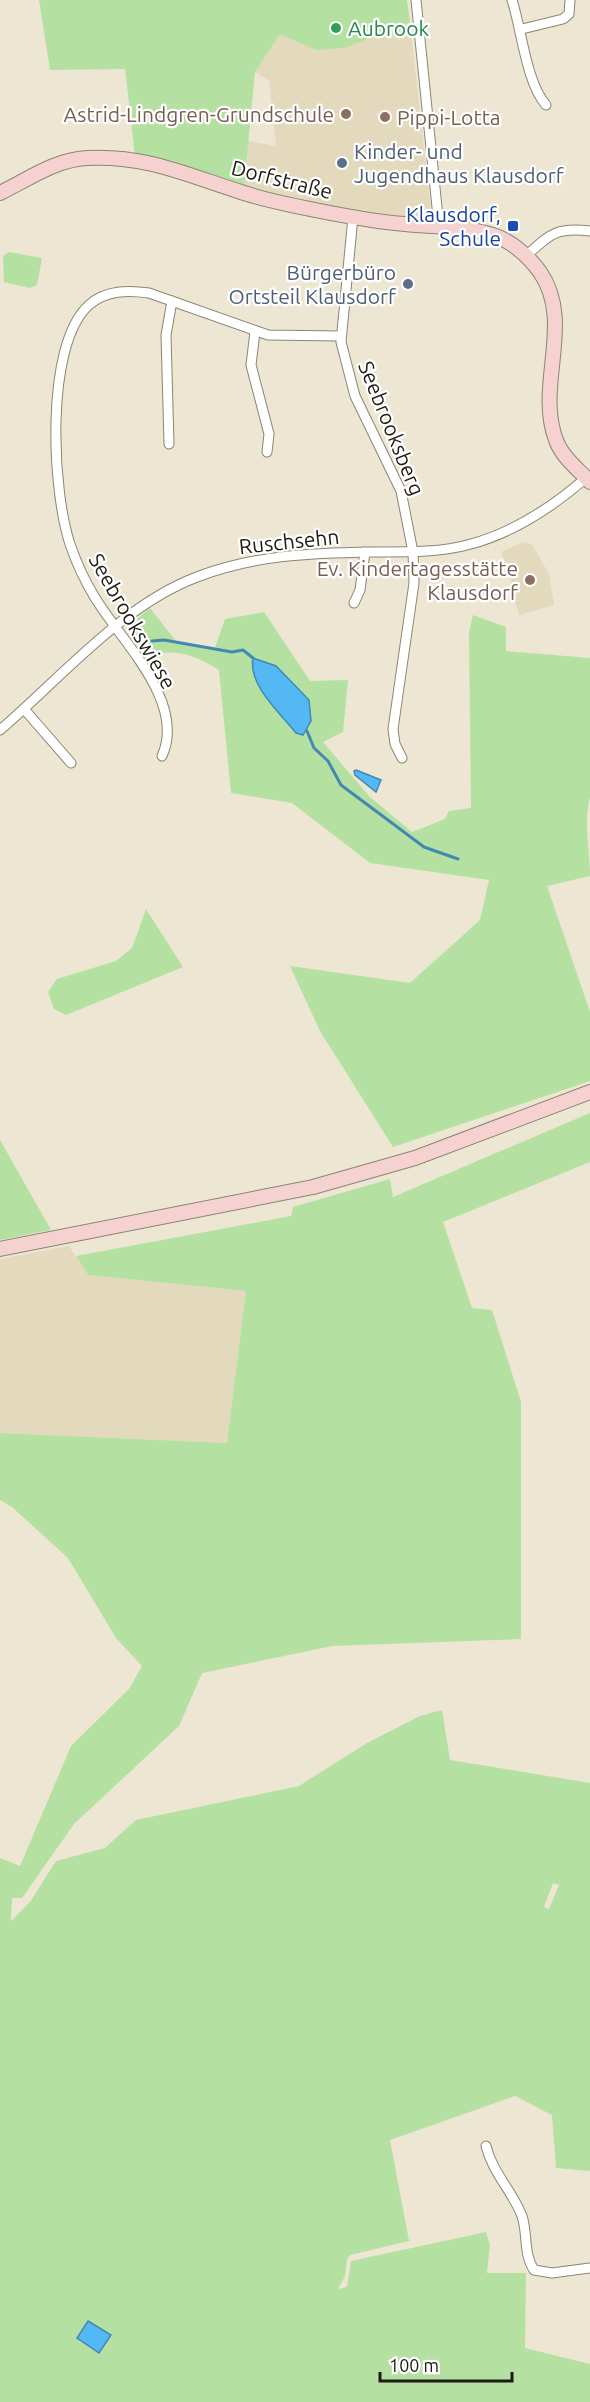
<svg xmlns="http://www.w3.org/2000/svg" width="590" height="2402" font-family="Ubuntu,sans-serif">
  <rect width="100%" height="100%" fill="#ede6d2"/>
  <!-- built -->
  <g fill="#e3dabe">
    <polygon points="410,22 432,219 321,207 244,187 248,141 276,146 269,81 255,72 280,33 316,49 345,48"/>
    <polygon points="523,542 532,544 549,574 554,605 519,615 511,586 510,574 501,552"/>
    <polygon points="69,1246 88,1275 246,1291 228,1443 0,1433 0,1259"/>
  </g>
  <!-- green -->
  <g fill="#b4e1a1" fill-rule="evenodd">
    <polygon points="39,0 407,0 410,22 345,48 316,50 280,34 255,72 244,187 174,163 135,156 125,69 50,70"/>
    <polygon points="9,252 42,258 37,285 30,288 4,282 3,256"/>
    <path d="M150,608L176,641L215,648L225,619L264,612L310,681L348,680L343,732L323,742L370,797L412,832L445,819L449,811L471,808L469,633L473,615L506,627V651L590,658V797C583,824 590,848 590,876L547,886L590,1012V1081L393,1147L320,1031L290,966L410,983L480,920L489,880L370,863L292,803L231,793L219,670C192,654 177,648 145,656C130,632 125,627 150,608Z"/>
    <polygon points="146,909 183,967 66,1015 54,1009 48,992 57,979 116,961 132,948"/>
    <path d="M590,1113V1162L443,1222L472,1308L492,1310L521,1402V1639L332,1646L202,1673L179,1726L74,1824L22,1898H12L11,1921L30,1902L56,1861L105,1848L136,1820L299,1786L367,1743L420,1716L442,1710L450,1760L590,1783V2171L556,2168L552,2115L515,2096L390,2140L409,2241L350,2255L347,2259L345,2276L338,2289L347,2287L351,2261L486,2232L490,2245L487,2273H526L525,2348L590,2364V2402H0V1858L20,1866L71,1746L129,1689L142,1666L116,1638L68,1558L12,1507L0,1500V1433L227,1443L246,1291L88,1275L76,1256L291,1216L293,1207L390,1179L393,1197ZM553,1883L559,1885L549,1909L544,1907Z"/>
    <polygon points="0,1140 51,1230 0,1240"/>
  </g>
  <!-- water -->
  <g fill="#53b8f4" stroke="#4389b1" stroke-width="1.5">
    <path d="M253,658L276,666L309,700L311,721L303,735L296,733C280,713 248,685 253,658Z"/>
    <polygon points="356,770 381,780 376,792 355,775 354,771"/>
    <polygon points="88,2321 111,2335 99,2353 77,2338"/>
  </g>
  <g fill="none" stroke-linecap="round" stroke-linejoin="round">
    <!-- stream -->
    <g stroke="#4389b1" stroke-width="3">
      <polyline points="152,641 164,640 232,652 243,650 253,658"/>
      <polyline points="307,731 314,748 328,761 341,785 424,847 458,859"/>
    </g>
    <defs>
      <g id="street">
        <polyline points="416,0 439,227"/>
        <path d="M512,0C522,31 526,82 546,105"/>
        <polyline points="522,29 563,19 569,14 570,0"/>
        <polyline points="353,217 341,342 355,396 401,491 413,552 414,583 393,729 395,744 402,758"/>
        <path d="M526,256C550,234 556,227 590,231"/>
        <polyline points="255,332 251,365 269,434 267,452"/>
        <polyline points="169,444 166,335 172,301"/>
        <polyline points="354,603 360,590 365,552"/>
        <polyline points="24,709 71,763"/>
        <path d="M0,730C60,679 122,605 197,577C253,555 312,553 372,552C405,552 439,553 471,544C515,532 554,506 588,476"/>
        <path d="M162,756C187,701 119,639 94,596C85,581 77,564 71,547C52,494 44,345 89,305C106,290 128,290 149,293L268,335L340,336"/>
        <path d="M486,2146C493,2174 512,2190 522,2216C528,2234 523,2253 534,2270L552,2273L590,2268"/>
      </g>
      <g id="secondary">
        <path d="M0,193C29,179 54,160 87,158C146,155 187,175 241,192C265,200 290,205 315,210C345,216 375,222 405,224C431,227 460,226 486,233C508,238 527,254 540,272C575,323 535,385 556,440C562,457 578,469 590,482"/>
        <polyline points="0,1249 313,1187 415,1158 590,1092"/>
      </g>
    </defs>
    <!-- street casing -->
    <use href="#street" stroke="#8b8572" stroke-width="11"/>
    <!-- secondary casing -->
    <use href="#secondary" stroke="#8b8572" stroke-width="16"/>
    <!-- street -->
    <use href="#street" stroke="#fff" stroke-width="9"/>
    <!-- secondary -->
    <use href="#secondary" stroke="#f5d2d0" stroke-width="14"/>
  </g>
  <!-- markers -->
  <circle fill="#2e9e5b" stroke="#fff" stroke-width="2" cx="336" cy="28" r="6"/>
  <g fill="#8d6e63" stroke="#fff" stroke-width="2">
    <circle cx="346" cy="114" r="6"/>
    <circle cx="385" cy="117" r="6"/>
    <circle cx="530" cy="580" r="6"/>
  </g>
  <g fill="#5c6f8a" stroke="#fff" stroke-width="2">
    <circle cx="342" cy="163" r="6"/>
    <circle cx="408" cy="284" r="6"/>
  </g>
  <rect fill="#1a4fb4" stroke="#fff" stroke-width="2" x="507" y="220" width="12" height="12" rx="3"/>
  <g text-anchor="middle" dominant-baseline="central" stroke-width="4.5" stroke-linejoin="round" paint-order="stroke">
    <!-- leisure labels -->
    <g font-size="21" fill="#27864d" stroke="#fff" text-anchor="start">
      <text x="348" y="28">Aubrook</text>
    </g>
    <!-- education labels -->
    <g font-size="21" fill="#785e54" stroke="#fff" text-anchor="end">
      <text x="334" y="114">Astrid-Lindgren-Grundschule</text>
      <text x="397" y="117" text-anchor="start">Pippi-Lotta</text>
      <text x="518" y="568">Ev. Kindertagesstätte<tspan x="518" dy="24">Klausdorf</tspan></text>
    </g>
    <!-- service labels -->
    <g font-size="21" fill="#4e5e75" stroke="#fff" text-anchor="start">
      <text x="354" y="151">Kinder- und<tspan x="354" dy="24">Jugendhaus Klausdorf</tspan></text>
      <text x="396" y="272" text-anchor="end">Bürgerbüro<tspan x="396" dy="24">Ortsteil Klausdorf</tspan></text>
    </g>
    <!-- street labels -->
    <g font-size="21" fill="#1e1b14" stroke="#fff">
      <text transform="translate(282 179) rotate(14)">Dorfstraße</text>
      <text transform="translate(392 428) rotate(68)">Seebrooksberg</text>
      <text transform="translate(289 541) rotate(-6)">Ruschsehn</text>
      <text transform="translate(133 621) rotate(60)">Seebrookswiese</text>
    </g>
    <!-- transit labels -->
    <g font-size="21" fill="#164399" stroke="#fff" text-anchor="end">
      <text x="501" y="214">Klausdorf,<tspan x="501" dy="24">Schule</tspan></text>
    </g>
  </g>
  <!-- scale -->
  <path d="M380 2372v9h132v-9" fill="none" stroke="#1e1b14" stroke-width="3"/>
  <text x="389" y="2372" font-size="18" fill="#1e1b14" stroke="#ffffff" stroke-width="4.5" paint-order="stroke">100 m</text>
</svg>
